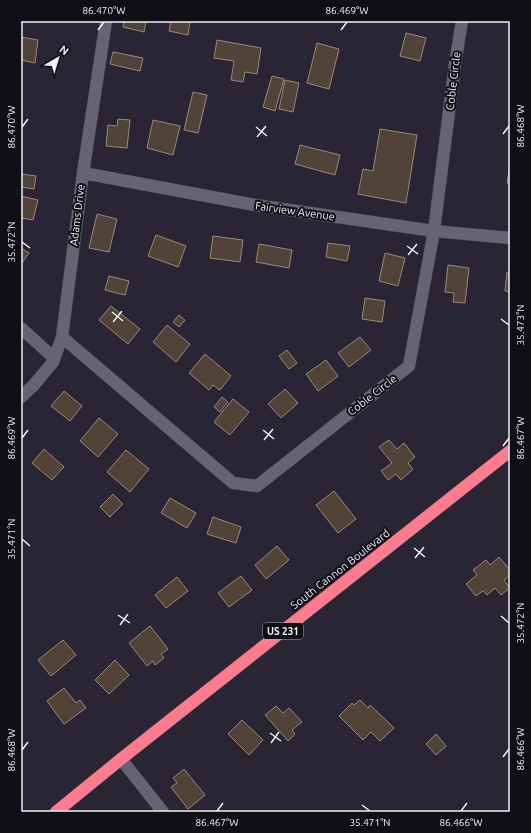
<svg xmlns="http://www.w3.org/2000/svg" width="531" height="833" font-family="Ubuntu,sans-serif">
  <rect width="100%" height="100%" fill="#292534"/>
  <!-- building -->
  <g fill="#524338" stroke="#9b887c">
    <polygon points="124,21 146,21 144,32 123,27"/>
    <polygon points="171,21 190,21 188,35 169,31"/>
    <polygon points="406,33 426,38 420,61 400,56"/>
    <polygon points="21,37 38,40 35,63 21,60"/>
    <polygon points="217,40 261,48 257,74 245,72 243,82 231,80 234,61 214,58"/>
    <polygon points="317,43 339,49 329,89 307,83"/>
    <polygon points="113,52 143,58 140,71 110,64"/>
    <polygon points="272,76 284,79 275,111 263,107"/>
    <polygon points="285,80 299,83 293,112 279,109"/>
    <polygon points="193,92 207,95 198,133 184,130"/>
    <polygon points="118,119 130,120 127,148 106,146 108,125 117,126"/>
    <polygon points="153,120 180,126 173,155 147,148"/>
    <polygon points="380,129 417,135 406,203 358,194 363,169 373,171"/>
    <polygon points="300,145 340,155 335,175 295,164"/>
    <polygon points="509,171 510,171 510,184 507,183"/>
    <polygon points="21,174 36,176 34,189 21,187"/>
    <polygon points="21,196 38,200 33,220 21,218"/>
    <polygon points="97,214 117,219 109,252 89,248"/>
    <polygon points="156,235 186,246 178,267 148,256"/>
    <polygon points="213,236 243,240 240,262 210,258"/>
    <polygon points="328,243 350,246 347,261 326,257"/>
    <polygon points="259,244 292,250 289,268 256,262"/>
    <polygon points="21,248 29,253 21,264"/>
    <polygon points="385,253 405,258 398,286 379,281"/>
    <polygon points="448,265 469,268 465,303 453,302 454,293 445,292"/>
    <polygon points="507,272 510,273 510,292 505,291"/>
    <polygon points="109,276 129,281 125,295 105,290"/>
    <polygon points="365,298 385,301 382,322 362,319"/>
    <polygon points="111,306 140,329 128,344 99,320"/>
    <polygon points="179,315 185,320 179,327 173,322"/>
    <polygon points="167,325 190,344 176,362 153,342"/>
    <polygon points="360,337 371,350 349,367 338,353"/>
    <polygon points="287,350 297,363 289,369 279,356"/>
    <polygon points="205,354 231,376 220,390 213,385 209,390 189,373"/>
    <polygon points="326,360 338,376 318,391 306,374"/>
    <polygon points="285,389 298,403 281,418 268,404"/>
    <polygon points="64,391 82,406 70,421 51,406"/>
    <polygon points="222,397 228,402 220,412 214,407"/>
    <polygon points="233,399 249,412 230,435 214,422"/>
    <polygon points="99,418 118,434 98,457 80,441"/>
    <polygon points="389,440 397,449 404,443 415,457 408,463 413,469 401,480 396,474 388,480 381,471 392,463 379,447"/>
    <polygon points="44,449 64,467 52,480 32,463"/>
    <polygon points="126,450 149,469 130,492 107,472"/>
    <polygon points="334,491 356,519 338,533 316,505"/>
    <polygon points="113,494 123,504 110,517 100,507"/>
    <polygon points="170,498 196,513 187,528 161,513"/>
    <polygon points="213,517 241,527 236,543 207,534"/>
    <polygon points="277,546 289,560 266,579 255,565"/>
    <polygon points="499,557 510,570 510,575 504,580 510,588 501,595 495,588 487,595 483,591 476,596 466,584 477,575 473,570 486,560 490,565"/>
    <polygon points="241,576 252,590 229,607 218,593"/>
    <polygon points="177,577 188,591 166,608 155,595"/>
    <polygon points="150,626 168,649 161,654 164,658 155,665 153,661 147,666 129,643"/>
    <polygon points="63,640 76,655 51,676 38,660"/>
    <polygon points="115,660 129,675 109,694 95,680"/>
    <polygon points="64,688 76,703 80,700 86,708 64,724 47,701"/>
    <polygon points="360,700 368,708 370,705 394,728 380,741 371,732 363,740 339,716 352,703 354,705"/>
    <polygon points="276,706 283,713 289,708 302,722 292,730 295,734 288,741 265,715"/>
    <polygon points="242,720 263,740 249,755 228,734"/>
    <polygon points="436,734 446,746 436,755 426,744"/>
    <polygon points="184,769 205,795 188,809 171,787 177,783 173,778"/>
  </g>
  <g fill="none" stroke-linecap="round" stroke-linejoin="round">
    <defs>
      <g id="street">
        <polyline points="83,173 255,205 434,231 510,238"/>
        <polyline points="21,328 54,358"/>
        <polyline points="62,337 233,483 257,486 409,366 434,231 455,64 462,21"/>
        <polyline points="21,397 33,386 53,362 62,337 83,173 106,21"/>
        <polyline points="121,759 163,812"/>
      </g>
      <polyline id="highway" points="56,812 121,759 510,451"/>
    </defs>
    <!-- street casing -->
    <use href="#street" stroke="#474450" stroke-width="13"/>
    <!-- highway casing -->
    <use href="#highway" stroke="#474450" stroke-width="13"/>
    <!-- street -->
    <use href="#street" stroke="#676274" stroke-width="12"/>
    <!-- highway -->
    <use href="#highway" stroke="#fc7b8c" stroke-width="12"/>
  </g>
  <!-- ticks -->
  <path fill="none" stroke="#f0eef8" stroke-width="1.5" d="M98,30L104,22M341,30L347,22M22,127L28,119M256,127L267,136M503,134L509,126M257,137L266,126M22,242L30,248M407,246L418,254M408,255L417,244M112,312L123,321M501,319L509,325M113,322L122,311M263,430L274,439M22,438L28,430M264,440L273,429M503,446L509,438M22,539L30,546M414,548L425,557M415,558L424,547M118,615L130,623M501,616L509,623M120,625L128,614M270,733L281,741M271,743L279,732M22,750L28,742M503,757L509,749M362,805L370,811M217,811L223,803M461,811L467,803"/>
  <g text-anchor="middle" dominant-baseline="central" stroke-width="4" stroke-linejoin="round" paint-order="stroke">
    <!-- shield labels -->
    <rect fill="#110f16" stroke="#adabb4" stroke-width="1" x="263" y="623" width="40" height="16" rx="3"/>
    <g font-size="10" font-weight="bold" fill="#f0eef8">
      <text x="283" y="631">US 231</text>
    </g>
    <!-- street labels -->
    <g font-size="11" fill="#f0eef8" stroke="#110f16">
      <text transform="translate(453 81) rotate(-83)">Coble Circle</text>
      <text transform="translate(295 211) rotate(8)">Fairview Avenue</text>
      <text transform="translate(77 215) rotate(-83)">Adams Drive</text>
      <text transform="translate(372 395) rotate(-38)">Coble Circle</text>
      <text transform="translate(340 569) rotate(-38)">South Cannon Boulevard</text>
    </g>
  </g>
  <!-- border -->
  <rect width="531" height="833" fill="none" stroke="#110f16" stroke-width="44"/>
  <!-- north arrow -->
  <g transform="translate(58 58) rotate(38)" stroke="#110f16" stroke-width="3" paint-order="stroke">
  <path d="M0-3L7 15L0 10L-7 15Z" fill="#f0eef8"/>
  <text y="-6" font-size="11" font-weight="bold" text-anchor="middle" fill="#f0eef8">N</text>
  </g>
  <rect x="22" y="22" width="487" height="789" fill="none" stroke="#f0eef8" stroke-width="1.5"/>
  <g font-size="10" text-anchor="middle" fill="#f0eef8">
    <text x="104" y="14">86.470°W</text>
    <text x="347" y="14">86.469°W</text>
    <text transform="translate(520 126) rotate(-90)" y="4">86.468°W</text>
    <text transform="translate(11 127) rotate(-90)" y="4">86.470°W</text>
    <text transform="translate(11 242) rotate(-90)" y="4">35.472°N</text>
    <text transform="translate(520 325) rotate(-90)" y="4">35.473°N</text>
    <text transform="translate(520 438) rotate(-90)" y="4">86.467°W</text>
    <text transform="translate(11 438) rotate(-90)" y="4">86.469°W</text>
    <text transform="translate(11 539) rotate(-90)" y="4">35.471°N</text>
    <text transform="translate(520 623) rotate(-90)" y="4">35.472°N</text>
    <text transform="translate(520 749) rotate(-90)" y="4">86.466°W</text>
    <text transform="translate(11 750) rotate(-90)" y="4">86.468°W</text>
    <text x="217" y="826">86.467°W</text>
    <text x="370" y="826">35.471°N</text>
    <text x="461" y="826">86.466°W</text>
  </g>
</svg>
